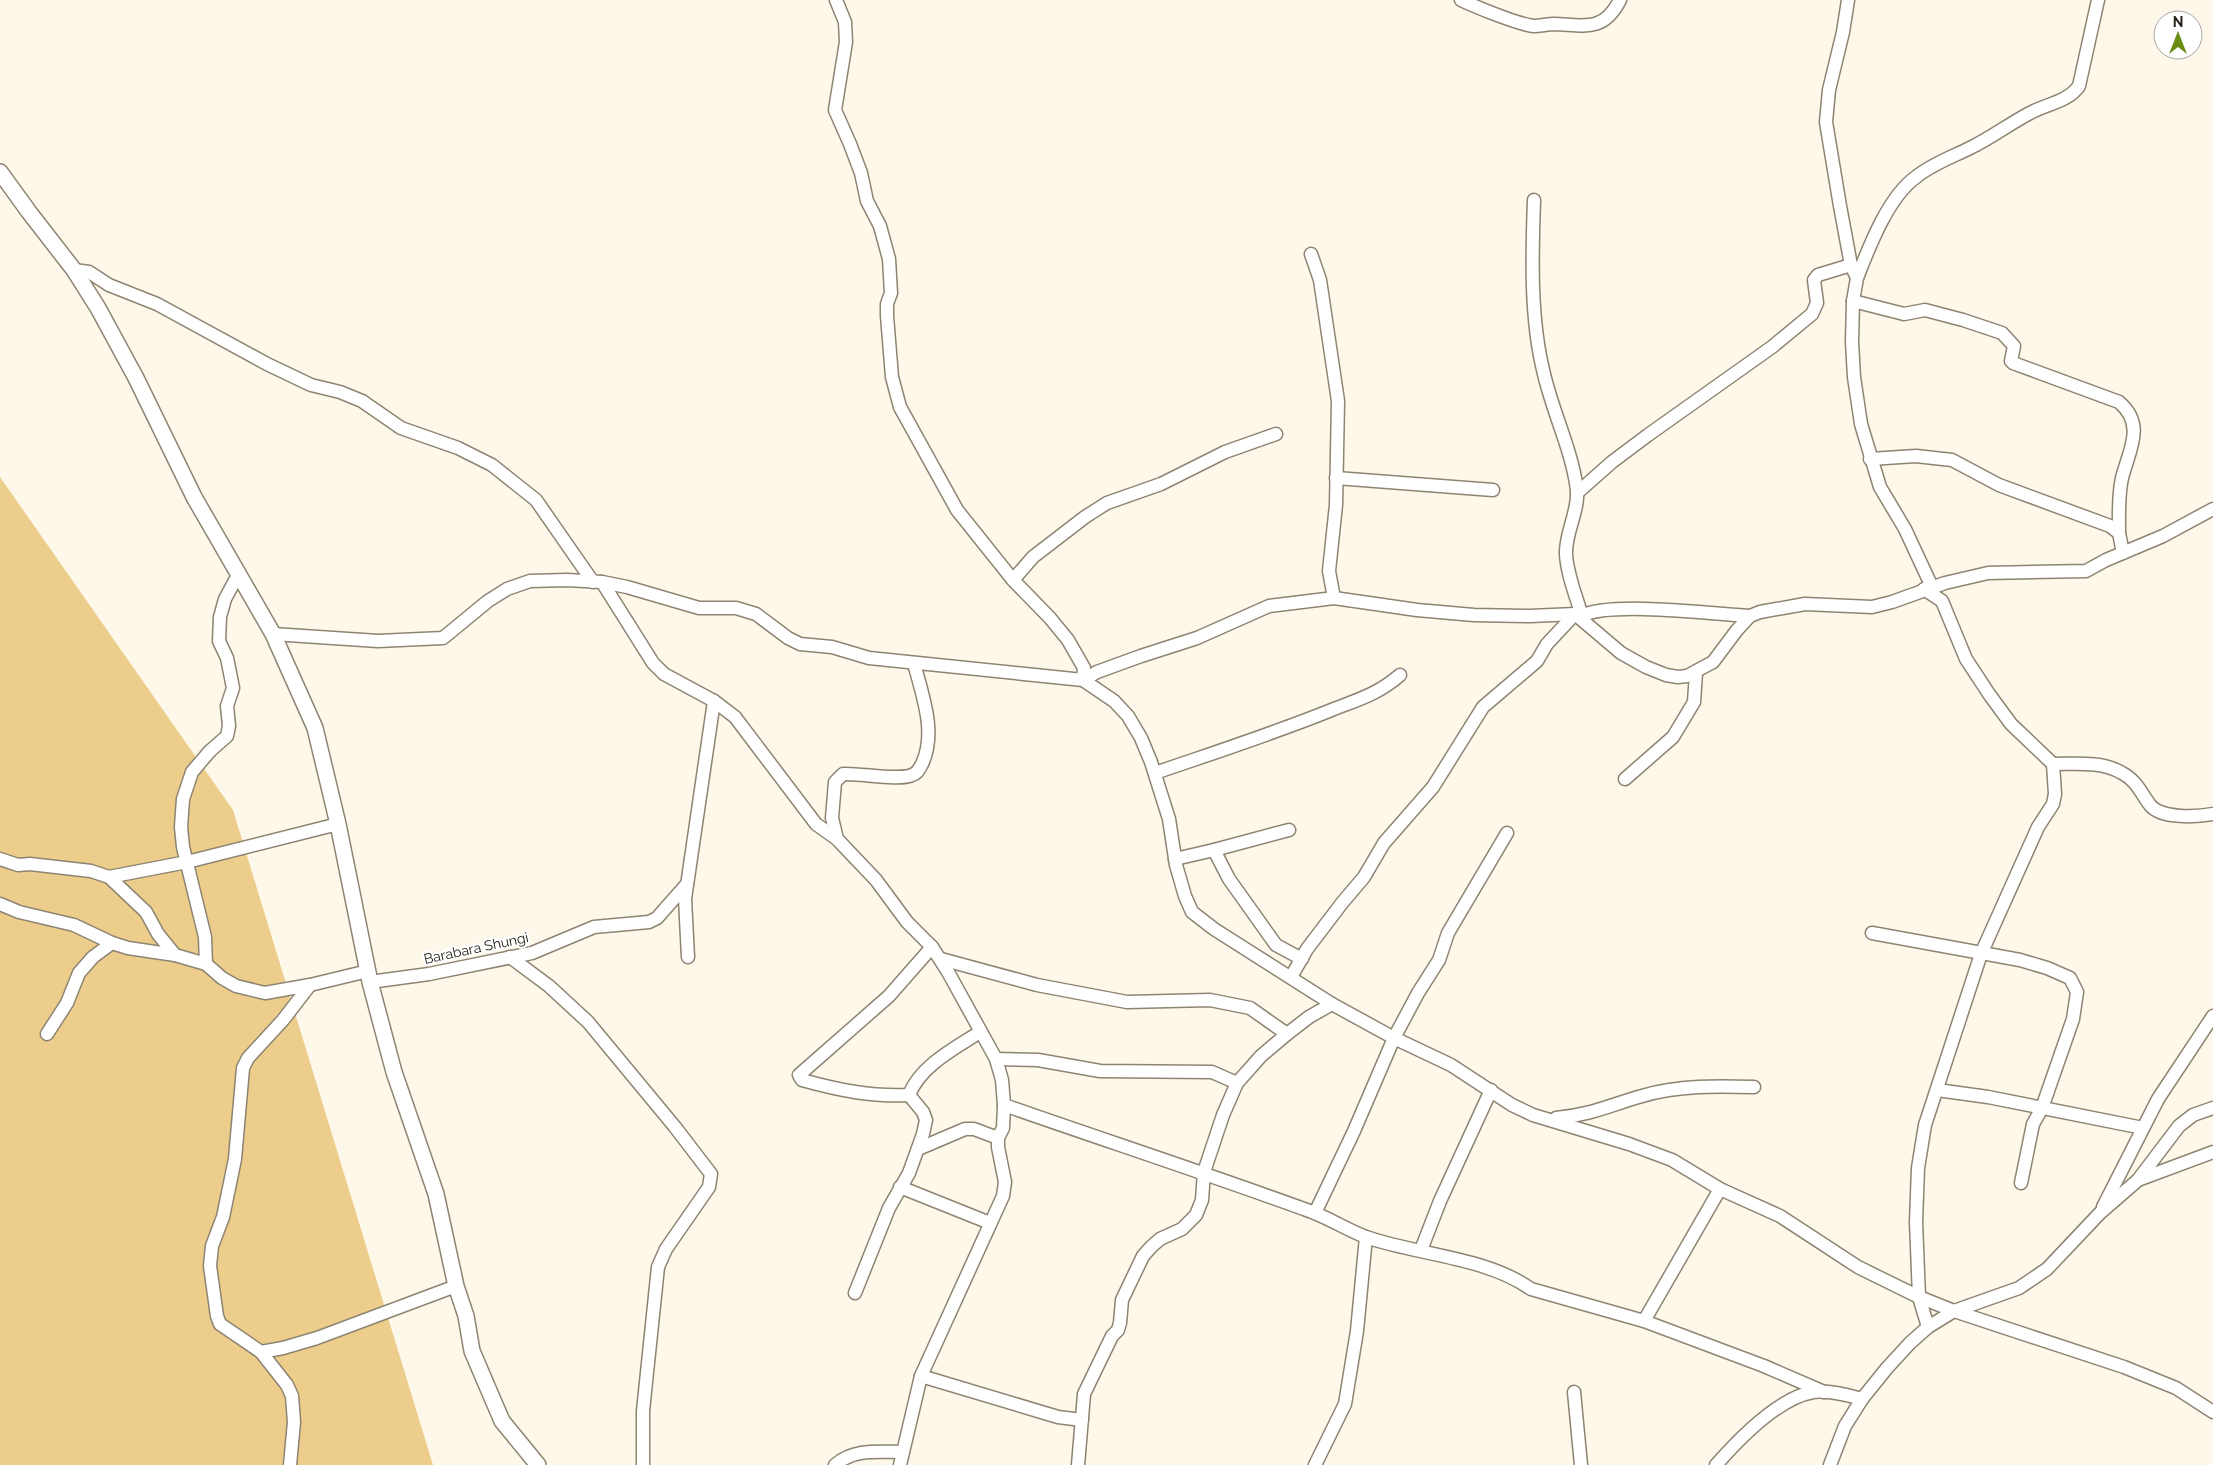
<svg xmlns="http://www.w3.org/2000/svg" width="2213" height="1465" font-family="Raleway,sans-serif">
  <rect width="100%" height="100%" fill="#fef8eb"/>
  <!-- grass -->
  <polygon fill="#eccd8c" points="0,477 233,810 433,1465 0,1465"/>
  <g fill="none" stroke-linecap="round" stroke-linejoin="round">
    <defs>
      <g id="minor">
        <polyline points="836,0 845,22 846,42 835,110 850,144 861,173 867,201 880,226 889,259 891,293 887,304 887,316 892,377 900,407 957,510 1013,580 1050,618 1068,640 1084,668 1083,680 1114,701 1128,716 1141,738 1151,762 1169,819 1176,865 1185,896 1192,912 1214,929 1332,1004 1394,1038 1451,1065 1512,1105 1533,1115 1629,1144 1672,1160 1720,1189 1780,1216 1858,1267 1919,1297 1954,1311 2124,1367 2176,1388 2213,1412"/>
        <path d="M1461,0C1476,7 1520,25 1534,26C1541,26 1547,24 1554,24C1584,25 1603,33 1620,0"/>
        <polyline points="1848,0 1843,32 1829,90 1826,122 1840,206 1851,265 1857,278 1853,301 1852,342 1854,377 1861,424 1880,487 1905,529 1932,587"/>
        <path d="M1534,200C1532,256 1530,319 1544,374C1553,413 1572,450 1577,490C1579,511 1565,533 1566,554C1567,574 1576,596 1582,616"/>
        <polyline points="1311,254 1320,280 1338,401 1336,505 1329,571 1334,598"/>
        <polyline points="74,270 89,272 109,285 157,304 267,364 311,385 340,392 362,401 401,428 458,448 492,465 536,500 593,582"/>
        <path d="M1857,278C1869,247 1888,197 1916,177C1932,164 1952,157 1970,148C1991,138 2009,124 2030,113C2046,104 2068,102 2079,86L2098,0"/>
        <path d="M1853,301L1904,314L1925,310L1963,320L2002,333L2014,346L2011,361L2013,363L2119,402C2146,425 2129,450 2122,478C2118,496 2119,515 2119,533"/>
        <polyline points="1870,459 1916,456 1952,460 1999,485 2110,526 2119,533 2123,553"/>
        <polyline points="1336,478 1493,490"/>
        <polyline points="1577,493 1612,462 1648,435 1772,347 1812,314 1817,303 1814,280 1818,275 1851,265"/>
        <polyline points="1013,580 1033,557 1085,517 1107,503 1161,484 1225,452 1276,434"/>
        <polyline points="602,582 653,663 664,674 714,701 735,717 816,824 837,839"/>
        <polyline points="1924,589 1942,601 1966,659 1989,694 2011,724 2053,764 2055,794 2053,804 2038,827 1981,954 1925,1125 1918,1168 1916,1222 1919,1297 1928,1327"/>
        <polyline points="273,634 378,641 443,638 488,601 507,589 530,581 567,580 602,582 627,587 699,608 736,608 756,614 788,638 800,644 832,647 869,658 1083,680 1097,672 1141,656 1197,638 1269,606 1334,598 1417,610 1474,615 1530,616 1575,614 1621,653 1646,667 1666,675 1678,677 1687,676 1713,662 1737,630 1750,616 1760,612 1805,604 1872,607 1892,602 1945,583 1988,573 2086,571 2106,560 2163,536 2213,509"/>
        <path d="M2053,764C2076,764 2102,761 2122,773C2136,780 2141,793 2150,805C2161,819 2197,817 2213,814"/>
        <path d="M1155,773C1213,753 1272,734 1329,711C1356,700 1377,695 1400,675"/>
        <polyline points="1625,779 1673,737 1694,702 1696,673"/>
        <polyline points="1214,850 1229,879 1276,945 1302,959"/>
        <polyline points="0,859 18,865 30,864 91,871 109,877 146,912 158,934 175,955 206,964 222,978 236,986 265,993 310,985 368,971"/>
        <polyline points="1175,859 1214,850 1289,830"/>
        <polyline points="109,877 187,862 338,824"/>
        <polyline points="0,904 19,912 74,925 112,943 128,948 175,955"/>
        <polyline points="1872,933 2020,960 2047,968 2070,978 2077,992 2073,1019 2042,1108 2033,1124 2021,1183"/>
        <polyline points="510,957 549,986 588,1022 675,1127 711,1174 709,1187 666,1249 658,1267 643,1411 643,1465"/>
        <polyline points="688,957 685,899 714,701"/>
        <polyline points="941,959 1037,985 1127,1002 1210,1000 1250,1008 1287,1034"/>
        <polyline points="206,964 205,937 183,847 181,827 183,799 192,772 210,751 227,736 229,726 227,706 233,688 227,658 219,641 220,617 225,599 238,575"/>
        <path d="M1291,977L1307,949L1342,903L1364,877L1384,843L1433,787L1483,707L1537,661L1547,644L1575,614L1582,616C1609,601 1715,614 1750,616"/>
        <polyline points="370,982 429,974 532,953 594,927 649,922 657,918 687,884"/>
        <polyline points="47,1034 67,1003 79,973 93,957 112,943"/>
        <polyline points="996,1059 1038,1060 1100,1071 1212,1072 1237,1083"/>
        <polyline points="1937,1090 1988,1097 2143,1128"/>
        <path d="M909,1095C872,1097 838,1090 802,1080L799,1075L889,996L932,947"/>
        <path d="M1004,1105C1104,1140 1205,1173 1304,1209C1326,1216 1345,1229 1366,1237C1418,1255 1486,1257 1531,1289L1644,1321L1764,1366L1824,1392"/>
        <path d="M1556,1118C1591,1115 1610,1105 1642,1096C1678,1085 1718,1086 1754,1087"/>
        <polyline points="918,1149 965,1129 974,1129 998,1138"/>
        <polyline points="2138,1180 2213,1152"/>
        <polyline points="900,1187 990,1223"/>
        <polyline points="2103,1207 2158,1099 2213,1016"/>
        <polyline points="1315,1213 1354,1131 1394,1038 1418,993 1439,960 1448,933 1507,833"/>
        <polyline points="1421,1250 1440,1201 1491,1090"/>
        <path d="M855,1293L889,1208L909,1173L923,1134L926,1120L923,1112L909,1095C920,1066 955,1048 980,1032"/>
        <polyline points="1644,1321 1720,1189"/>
        <polyline points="261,1352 283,1348 317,1338 456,1286"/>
        <polyline points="921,1376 1058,1417 1082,1420"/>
        <polyline points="1574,1392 1581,1465"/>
        <polyline points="290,1465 294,1422 292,1396 287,1385 261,1352 220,1324 217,1316 210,1266 212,1246 223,1217 235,1159 243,1068 248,1058 283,1020 310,985"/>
        <path d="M835,1465C854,1448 879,1452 903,1452"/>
        <path d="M900,1465L921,1376L1003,1196L1005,1182L998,1147V1138L1003,1128L1004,1105L1002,1080L996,1059L948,972L932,947L907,922L876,880L837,839L832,818L835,782L843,774C861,773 898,781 912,775C918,773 919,769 922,764C937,732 922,695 914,663"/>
        <polyline points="1078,1465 1084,1394 1112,1336 1118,1330 1120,1323 1122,1300 1143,1256 1151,1247 1160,1239 1182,1229 1196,1215 1202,1200 1204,1172 1223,1115 1237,1083 1261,1056 1287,1034 1309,1017 1332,1004"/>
        <polyline points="1315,1465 1345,1404 1357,1331 1366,1237"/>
        <path d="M1716,1465C1738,1440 1778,1398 1813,1392C1828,1390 1847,1395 1862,1399"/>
        <polyline points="1830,1465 1845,1426 1862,1399 1887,1368 1910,1343 1928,1327 1954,1311 2019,1288 2047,1269 2100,1213 2138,1180 2179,1126 2193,1115 2213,1108"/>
      </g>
      <polyline id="tertiary" points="0,172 29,212 74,270 98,308 136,378 194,497 273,634 315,728 338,824 370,982 394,1072 436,1194 456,1286 466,1316 472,1351 502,1421 538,1465"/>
    </defs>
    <!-- minor casing -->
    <use href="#minor" stroke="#8d8471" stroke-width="15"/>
    <!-- tertiary casing -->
    <use href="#tertiary" stroke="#8d8471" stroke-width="18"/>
    <!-- minor -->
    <use href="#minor" stroke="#fff" stroke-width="12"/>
    <!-- tertiary -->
    <use href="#tertiary" stroke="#fff" stroke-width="15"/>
  </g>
  <g text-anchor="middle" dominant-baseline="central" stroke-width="4.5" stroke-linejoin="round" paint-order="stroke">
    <!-- street labels -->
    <g font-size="14" fill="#242018" stroke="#fff">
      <text transform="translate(476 948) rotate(-12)">Barabara Shungi</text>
    </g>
  </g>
  <!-- north arrow -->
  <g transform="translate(2178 35)"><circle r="24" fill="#ffffff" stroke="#a7a6a3"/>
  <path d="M0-4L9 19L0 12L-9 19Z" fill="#688c14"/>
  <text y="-8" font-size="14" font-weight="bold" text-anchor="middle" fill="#242018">N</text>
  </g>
</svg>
